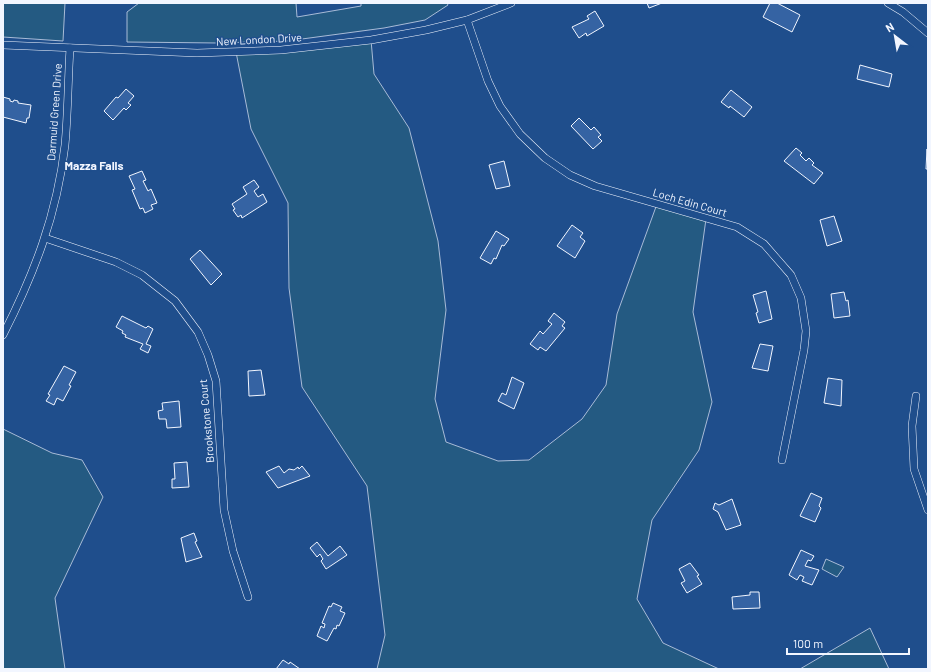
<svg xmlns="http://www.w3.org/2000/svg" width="931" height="672" font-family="Barlow,sans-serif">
  <rect width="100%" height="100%" fill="#1f4e8c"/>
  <!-- green -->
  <g fill="#245a82" stroke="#a8bbd7">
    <polygon points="3,3 65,3 63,41 3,37"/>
    <polygon points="139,3 296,3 297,17 361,6 361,3 447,3 448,5 425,20 384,28 287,41 218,43 127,42 127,12"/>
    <polygon points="371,40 374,74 409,128 438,241 446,310 435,399 446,442 498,461 529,460 582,419 606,385 617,314 657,204 706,219 693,312 712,402 699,450 652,520 637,599 663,643 719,669 377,669 385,635 367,486 302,387 289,288 288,203 251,129 236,52"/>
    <polygon points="3,429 52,453 82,460 103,497 55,598 65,669 3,669"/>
    <polygon points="826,559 844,567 837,577 822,569"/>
    <polygon points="870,628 889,669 800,669"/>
  </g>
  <!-- building -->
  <g fill="#3563a3" stroke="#f2f6ff">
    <polygon points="647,3 662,3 649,8"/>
    <polygon points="770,3 777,3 800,15 792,32 763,17"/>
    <polygon points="595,11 604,26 587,36 586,33 579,38 572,27 589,19 587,16"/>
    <polygon points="860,65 892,74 889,87 857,79"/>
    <polygon points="126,89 134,96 128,103 131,105 126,110 124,108 113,120 104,111 116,97 118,98"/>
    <polygon points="731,90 752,107 744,117 730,106 729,108 721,102"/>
    <polygon points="3,97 10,99 10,101 13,102 14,100 18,101 18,103 31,105 29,118 27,118 26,123 3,117"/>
    <polygon points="579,118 591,130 594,127 601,135 598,137 602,141 593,149 571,126"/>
    <polygon points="796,148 802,153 800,155 806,161 809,158 814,163 812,165 823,173 814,184 784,161"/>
    <polygon points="927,149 928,169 926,169"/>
    <polygon points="504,161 510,186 496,189 489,165"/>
    <polygon points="142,171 146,180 143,181 148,191 151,189 157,203 151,205 153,209 145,213 143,208 140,209 132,190 135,189 129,176"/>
    <polygon points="254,180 259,187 254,191 258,197 263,194 267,202 242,218 241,215 238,217 233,210 235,209 232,204 247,194 243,187"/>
    <polygon points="834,216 842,241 827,246 820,220"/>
    <polygon points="572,225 583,233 580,237 585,241 575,258 557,246"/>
    <polygon points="496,231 509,239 504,246 502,245 496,259 494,258 491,264 480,258"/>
    <polygon points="200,250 222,274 211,285 190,259"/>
    <polygon points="766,291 772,319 759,323 756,313 758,312 753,295"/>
    <polygon points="844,292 846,301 848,300 850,316 834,318 831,294"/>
    <polygon points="554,313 565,322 562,326 565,328 546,351 540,347 538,350 530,344 540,331 543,334 552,324 548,321"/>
    <polygon points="122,316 146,328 148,326 153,329 146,344 151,346 148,353 140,349 143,344 125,337 126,335 122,333 123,331 116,327"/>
    <polygon points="760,344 773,346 768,371 752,368"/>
    <polygon points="64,366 76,372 69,385 71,386 63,401 57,398 54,405 46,401 50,395 48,394"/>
    <polygon points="261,370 265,395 249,396 248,371"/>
    <polygon points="512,377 524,383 514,409 498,401 502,393 506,395"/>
    <polygon points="828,378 842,380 841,406 824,403"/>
    <polygon points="179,401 181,427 167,428 166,419 159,419 158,411 163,410 162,403"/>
    <polygon points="187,462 189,487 172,488 172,479 175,479 174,463"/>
    <polygon points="279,466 284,473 289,469 294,470 298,467 299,469 302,466 310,476 278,488 266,472"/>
    <polygon points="811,493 822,498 819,506 821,508 815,522 800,516"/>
    <polygon points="732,499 741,525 726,530 718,512 713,509 715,503 719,505"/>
    <polygon points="194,533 197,541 195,542 202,557 186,562 181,538"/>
    <polygon points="317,542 328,556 340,546 347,555 326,569 321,561 323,559 320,554 317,557 310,548"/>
    <polygon points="801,550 814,556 811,561 808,560 805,566 819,570 812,585 802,581 804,577 800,575 797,580 789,575"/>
    <polygon points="690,563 699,575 697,576 702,584 687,593 681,583 685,581 679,569"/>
    <polygon points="750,592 759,592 760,608 733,609 732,597 750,595"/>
    <polygon points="333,603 342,607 340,611 345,613 339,626 337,625 336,629 334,628 327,641 317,636 321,626 324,628 325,624 322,623 329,606 331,607"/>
    <polygon points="283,660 289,664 290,662 300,669 276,669"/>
  </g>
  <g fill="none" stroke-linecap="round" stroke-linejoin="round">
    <defs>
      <g id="minor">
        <polyline points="888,3 903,12 928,33"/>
        <polyline points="467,20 488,81 500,106 520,134 545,158 570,175 595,186 737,227 764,244 791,275 801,298 806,331 804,350 782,460"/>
        <polyline points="3,45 197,53 281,50 371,40 426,30 467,20 511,3"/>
        <polyline points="45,238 116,262 142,275 175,301 198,332 208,355 216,381 224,510 233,551 248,597"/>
        <path d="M3,335C34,274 57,215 65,145C68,113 68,80 70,48"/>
        <polyline points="916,396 912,426 914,469 928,510"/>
      </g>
    </defs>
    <!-- minor casing -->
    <use href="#minor" stroke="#f2f6ff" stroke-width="8"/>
    <!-- minor -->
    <use href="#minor" stroke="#1f4e8c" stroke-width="7"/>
  </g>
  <g text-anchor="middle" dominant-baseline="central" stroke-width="3" stroke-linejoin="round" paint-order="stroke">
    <!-- street labels -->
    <g font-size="11" fill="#f2f6ff" stroke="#1f4e8c">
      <text transform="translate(259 39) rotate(-3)">New London Drive</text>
      <text transform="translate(54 112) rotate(-86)">Darmuid Green Drive</text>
      <text transform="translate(690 202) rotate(16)">Loch Edin Court</text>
      <text transform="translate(206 421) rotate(-95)">Brookstone Court</text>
    </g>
    <!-- neighbourhood labels -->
    <g font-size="12" font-weight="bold" fill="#f2f6ff" stroke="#1f4e8c">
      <text x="94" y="165">Mazza Falls</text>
    </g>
  </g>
  <!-- border -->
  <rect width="931" height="672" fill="none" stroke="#f2f6ff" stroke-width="8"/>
  <!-- north arrow -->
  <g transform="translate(895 36) rotate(329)" stroke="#1f4e8c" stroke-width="3" paint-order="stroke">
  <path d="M0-3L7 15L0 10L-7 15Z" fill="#f2f6ff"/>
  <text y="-6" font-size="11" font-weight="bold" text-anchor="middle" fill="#f2f6ff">N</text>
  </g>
  <!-- scale -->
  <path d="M787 648v6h122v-6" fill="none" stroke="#f2f6ff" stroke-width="2"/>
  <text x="793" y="648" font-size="12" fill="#f2f6ff" stroke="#1f4e8c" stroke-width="3" paint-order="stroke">100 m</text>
</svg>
